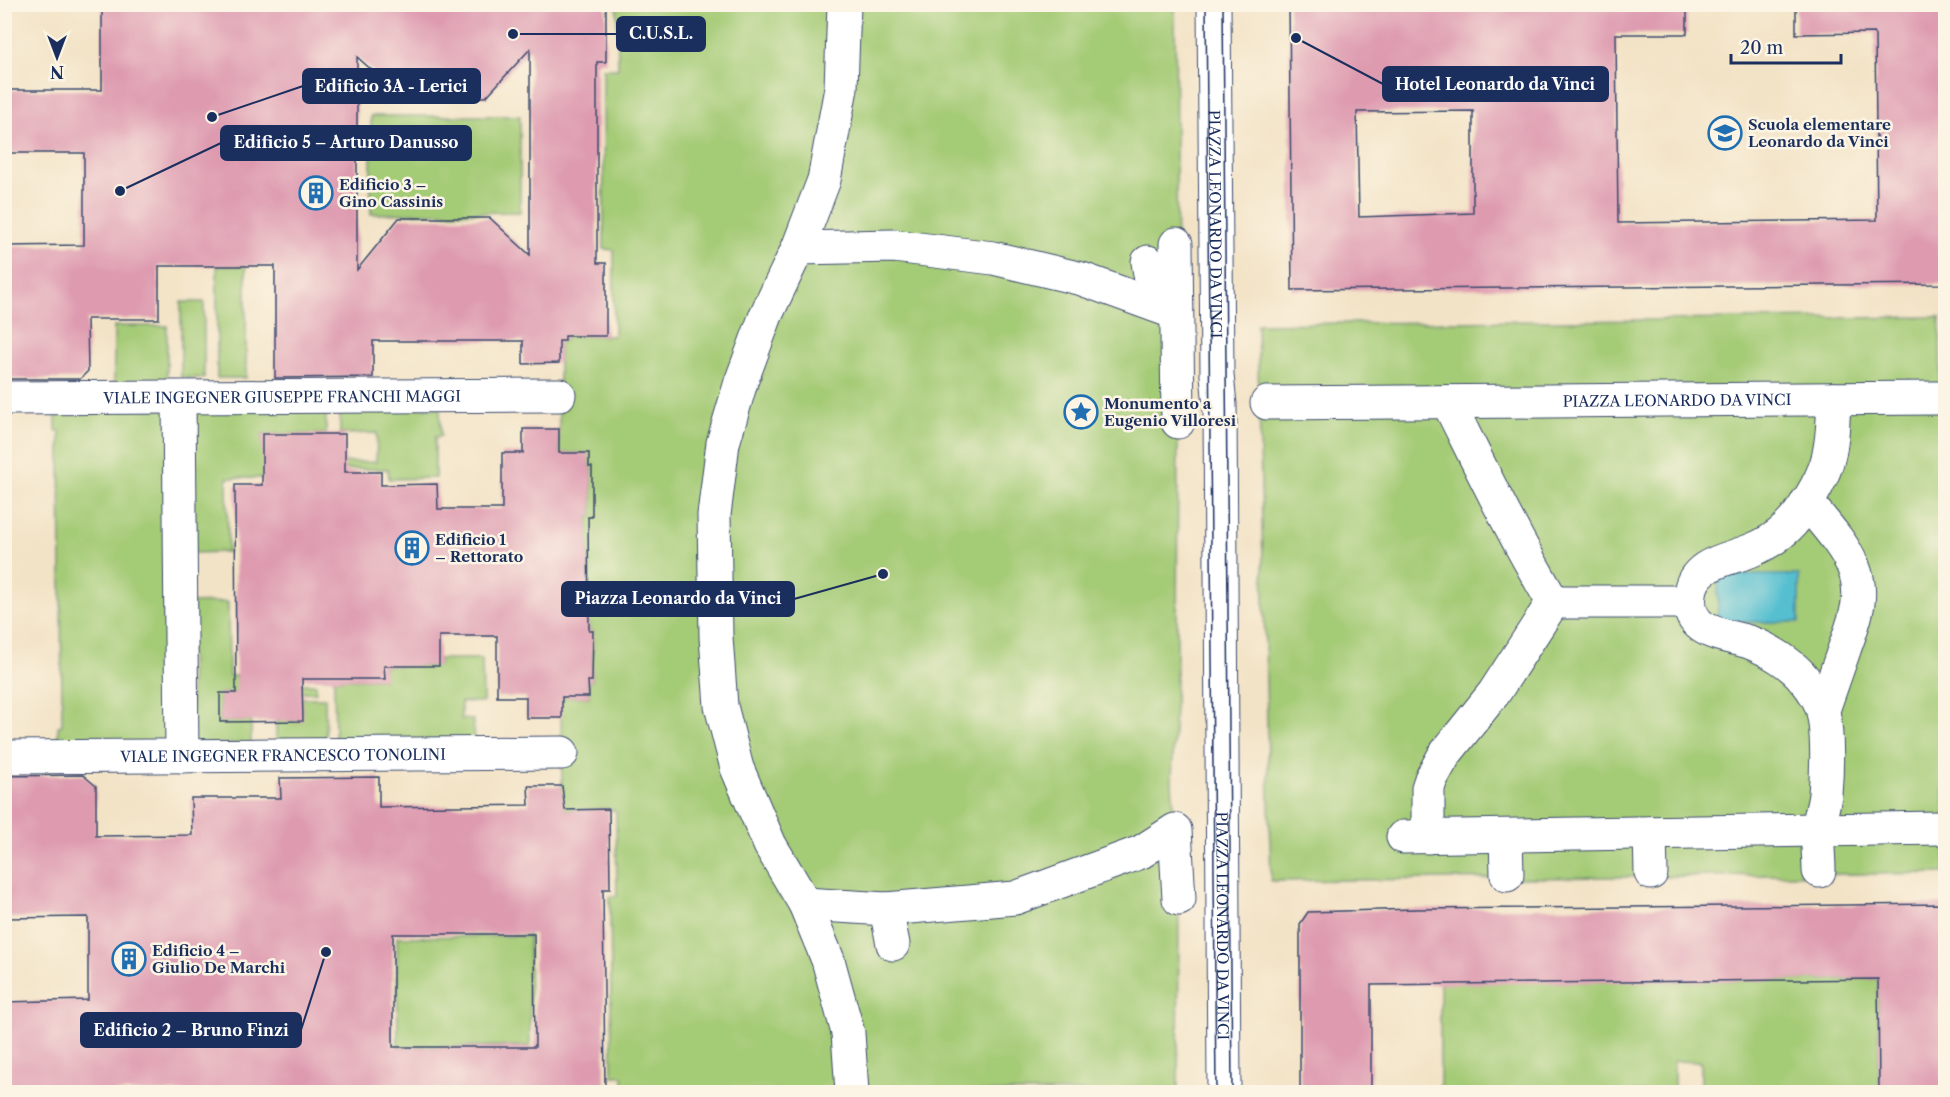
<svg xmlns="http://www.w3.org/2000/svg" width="1950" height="1097" font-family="'Libre Caslon Text',serif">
  <rect width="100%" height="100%" fill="#fcf5e5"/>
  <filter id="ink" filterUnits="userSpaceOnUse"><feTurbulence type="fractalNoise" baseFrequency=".0167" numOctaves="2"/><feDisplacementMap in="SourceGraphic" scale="12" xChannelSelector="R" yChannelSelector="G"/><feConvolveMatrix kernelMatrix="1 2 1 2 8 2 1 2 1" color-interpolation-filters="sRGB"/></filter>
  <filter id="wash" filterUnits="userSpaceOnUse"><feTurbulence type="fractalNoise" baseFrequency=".008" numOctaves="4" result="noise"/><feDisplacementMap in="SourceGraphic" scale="24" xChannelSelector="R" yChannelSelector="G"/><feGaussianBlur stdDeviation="1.35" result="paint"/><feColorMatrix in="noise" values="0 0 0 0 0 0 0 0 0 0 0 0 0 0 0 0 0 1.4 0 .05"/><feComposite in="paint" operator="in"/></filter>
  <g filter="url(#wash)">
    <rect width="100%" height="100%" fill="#f3e3c6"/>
    <!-- green -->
    <g fill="#a4cb76" stroke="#607d6a" stroke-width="1.5">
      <polygon points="617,5 1175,5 1178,422 1177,654 1172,781 1179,899 1178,1092 623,1092 623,1076 612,1076 610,897 617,896 616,811 609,809 565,810 562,797 561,697 589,697 589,681 592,681 593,631 589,631 588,517 592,517 592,467 589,467 588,453 559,453 559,341 565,341 565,336 614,336 614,250 604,249 603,69 618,69"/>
      <polygon points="371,116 520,116 520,212 371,214"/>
      <rect x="217" y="266" width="29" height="112"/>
      <rect x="181" y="302" width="23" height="76"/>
      <polygon points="1940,317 1945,873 1271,881 1257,324"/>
      <rect x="114" y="326" width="53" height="61"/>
      <polygon points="326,408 326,434 262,434 263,463 376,462 377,433 340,434 340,408 440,408 441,436 435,437 435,478 389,479 388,469 269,470 269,478 227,478 228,552 190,553 189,409"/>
      <polygon points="56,409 171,409 173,744 58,745 58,726 62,725 60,431 56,431"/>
      <polygon points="228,602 229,676 271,676 271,684 316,684 316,692 220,693 220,722 251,721 251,744 191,744 190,603"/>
      <polygon points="439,659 482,659 483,702 461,702 461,719 473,720 474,744 335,744 334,679 384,679 384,666 439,666"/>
      <polygon points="302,698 325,698 326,744 276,744 276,721 302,721"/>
      <polygon points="529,936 530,1046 398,1047 397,937"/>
      <polygon points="1878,979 1879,1092 1701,1092 1701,1062 1674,1061 1674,1092 1440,1092 1440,983"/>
    </g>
    <!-- water -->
    <rect fill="#54bfd0" stroke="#387797" stroke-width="1.5" x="1718" y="575" width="81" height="47"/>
    <g id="blocks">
      <!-- building -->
      <g fill="#de9bb0" fill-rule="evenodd">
        <path d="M102,4H606V62H597V263H606V336H565V341H559V363L523,364V341H373V377L275,378V266H159V319H87L88,371L80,379H4V246L84,245V153H4V90H102ZM530,49V255L490,218H399L357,270V57L402,97H486Z"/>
        <path d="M1289,4H1687V34H1616L1618,223L1877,220L1875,33L1796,34V4H1942L1944,284L1292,290ZM1473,111V213L1359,217L1357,112Z"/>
        <polygon points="523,429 559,429 559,453 589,453 589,467 592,467 592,517 588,517 589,631 593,631 592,681 588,681 589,697 562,697 562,718 526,718 526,697 497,697 497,636 439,636 439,666 384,666 385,679 302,679 303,721 220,722 220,693 236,693 235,485 262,485 262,434 345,434 345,472 381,472 381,485 437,484 438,509 502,509 502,453 523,453"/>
        <path d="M83,775L96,786V836L192,835L191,798H281L280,778L379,777V807L529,805L528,786H562L565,810L609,809L610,889H603L605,1092H4V1002L88,1000V917L4,918V776ZM393,934H534L535,1047H393Z"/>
        <polygon points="1946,904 1946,1092 1879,1092 1878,979 1371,985 1371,1092 1300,1092 1300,924 1308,912 1416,909"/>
      </g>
    </g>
  </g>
  <g filter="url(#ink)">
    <use href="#blocks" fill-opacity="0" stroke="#3b4a6e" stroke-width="1.5"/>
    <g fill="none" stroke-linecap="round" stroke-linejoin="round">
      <defs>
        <g id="minor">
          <polyline points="844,4 841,88 824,180 798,248 766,315 741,382 723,443 714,515 716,637 721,706 737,768 770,845 805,904 828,960 848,1033 852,1092"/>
          <path id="s1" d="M1214,4L1217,375L1220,405L1224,1092"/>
          <polyline points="1176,244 1178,422"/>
          <polyline points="798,248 894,246 993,258 1082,279 1176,313"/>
          <polyline points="1148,262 1155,305"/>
          <path id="s2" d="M4,398L559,395"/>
          <polyline points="179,398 182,756"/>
          <path id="s3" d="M1267,403L1937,398"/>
          <path d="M1807,502C1823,522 1843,543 1853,566C1866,596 1854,621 1844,650C1837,670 1830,690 1823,710"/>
          <polyline points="1553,602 1689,602"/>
          <path id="s4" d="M4,757L562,753"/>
          <polyline points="1650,833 1651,873"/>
          <polyline points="1506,836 1507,875"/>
          <polyline points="1403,837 1940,828"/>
          <path d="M1428,837V788L1431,779L1445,754L1494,693L1553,602C1514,537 1482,470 1448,402"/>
          <path d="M1819,871C1819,858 1817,843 1818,830C1819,818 1824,806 1825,794C1827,772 1828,733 1823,712C1821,702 1812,688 1805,680C1793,664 1768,649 1749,642C1723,634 1685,634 1690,594C1693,562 1729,560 1752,550C1765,545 1777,537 1787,528C1802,514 1821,482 1827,462C1833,442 1833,420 1834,399"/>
          <polyline points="805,904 886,909 1015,898 1122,859 1141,852 1175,830 1179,899"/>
          <polyline points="886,909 893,944"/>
        </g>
      </defs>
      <!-- minor casing -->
      <use href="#minor" stroke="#3b4a6e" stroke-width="35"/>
      <!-- minor -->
      <use href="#minor" stroke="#fff" stroke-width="33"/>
      <!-- tram -->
      <g stroke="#1b2f5e" stroke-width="1.5">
        <polyline points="1206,4 1216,1092"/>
        <polyline points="1223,4 1232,1092"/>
      </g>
    </g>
  </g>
  <!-- icons -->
  <defs>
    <symbol id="school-ring" viewBox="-11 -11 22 22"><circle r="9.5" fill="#fcf5e5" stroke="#1f6fb2" stroke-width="1.5"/><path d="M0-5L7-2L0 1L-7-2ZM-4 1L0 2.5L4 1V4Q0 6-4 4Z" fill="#1f6fb2"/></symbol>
    <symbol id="building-ring" viewBox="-11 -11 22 22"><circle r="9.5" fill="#fcf5e5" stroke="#1f6fb2" stroke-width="1.5"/><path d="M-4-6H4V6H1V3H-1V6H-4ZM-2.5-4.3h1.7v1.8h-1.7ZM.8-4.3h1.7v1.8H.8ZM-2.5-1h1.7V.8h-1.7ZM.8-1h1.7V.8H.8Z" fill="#1f6fb2"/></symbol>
    <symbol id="sight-ring" viewBox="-11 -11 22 22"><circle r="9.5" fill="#fcf5e5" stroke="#1f6fb2" stroke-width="1.5"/><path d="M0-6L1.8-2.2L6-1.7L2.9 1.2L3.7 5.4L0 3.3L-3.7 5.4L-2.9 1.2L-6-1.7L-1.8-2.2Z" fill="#1f6fb2"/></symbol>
  </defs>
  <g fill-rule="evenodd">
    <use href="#school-ring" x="1706" y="114" width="38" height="38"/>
    <use href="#building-ring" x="297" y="174" width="38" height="38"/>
    <use href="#sight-ring" x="1062" y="393" width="38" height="38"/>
    <use href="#building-ring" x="393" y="529" width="38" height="38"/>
    <use href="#building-ring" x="110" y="940" width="38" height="38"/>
  </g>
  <g text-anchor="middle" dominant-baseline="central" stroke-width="5" stroke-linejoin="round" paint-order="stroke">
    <!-- poi labels -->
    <g font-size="15" font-weight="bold" fill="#1b2f5e" stroke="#fcf5e5" text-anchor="start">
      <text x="1748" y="124">Scuola elementare<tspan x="1748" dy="17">Leonardo da Vinci</tspan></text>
      <text x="339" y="184">Edificio 3 –<tspan x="339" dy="17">Gino Cassinis</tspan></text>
      <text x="1104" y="403">Monumento a<tspan x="1104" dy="17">Eugenio Villoresi</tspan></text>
      <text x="435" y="539">Edificio 1<tspan x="435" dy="17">– Rettorato</tspan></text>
      <text x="152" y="950">Edificio 4 –<tspan x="152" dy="17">Giulio De Marchi</tspan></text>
    </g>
    <!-- street labels -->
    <g font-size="15" fill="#1b2f5e" stroke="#fcf5e5">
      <text stroke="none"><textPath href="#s1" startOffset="220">PIAZZA LEONARDO DA VINCI</textPath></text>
      <text stroke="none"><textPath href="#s2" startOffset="278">VIALE INGEGNER GIUSEPPE FRANCHI MAGGI</textPath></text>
      <text stroke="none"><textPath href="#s3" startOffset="410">PIAZZA LEONARDO DA VINCI</textPath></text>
      <text stroke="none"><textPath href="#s4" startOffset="279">VIALE INGEGNER FRANCESCO TONOLINI</textPath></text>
      <text stroke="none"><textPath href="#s1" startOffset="922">PIAZZA LEONARDO DA VINCI</textPath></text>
    </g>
  </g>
  <!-- callouts -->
  <path fill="none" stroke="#1b2f5e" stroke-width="2" d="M513 34L617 34M1296 38L1383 84M212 117L303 86M120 191L221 143M883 574L794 599M326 952L301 1030"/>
  <g fill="#1b2f5e" stroke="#fcf5e5" stroke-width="2">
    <circle cx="513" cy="34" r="6"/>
    <circle cx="1296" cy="38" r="6"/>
    <circle cx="212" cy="117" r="6"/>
    <circle cx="120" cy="191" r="6"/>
    <circle cx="883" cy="574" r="6"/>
    <circle cx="326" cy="952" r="6"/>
  </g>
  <g fill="#1b2f5e" stroke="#1b2f5e" stroke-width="2">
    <rect x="617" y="17" width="88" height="34" rx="6"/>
    <rect x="1383" y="67" width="225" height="34" rx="6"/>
    <rect x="303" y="69" width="177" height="34" rx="6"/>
    <rect x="221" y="126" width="250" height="34" rx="6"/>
    <rect x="562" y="582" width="232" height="34" rx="6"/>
    <rect x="81" y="1013" width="220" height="34" rx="6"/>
  </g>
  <g font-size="16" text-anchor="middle" font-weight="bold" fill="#fff">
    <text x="661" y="39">C.U.S.L.</text>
    <text x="1495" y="90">Hotel Leonardo da Vinci</text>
    <text x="391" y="92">Edificio 3A - Lerici</text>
    <text x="346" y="148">Edificio 5 – Arturo Danusso</text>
    <text x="678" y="604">Piazza Leonardo da Vinci</text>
    <text x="191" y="1036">Edificio 2 – Bruno Finzi</text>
  </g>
  <!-- margin -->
  <rect width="1950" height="1097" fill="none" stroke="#fcf5e5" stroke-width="24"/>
  <!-- north arrow -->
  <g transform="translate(57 57) rotate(180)" stroke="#fcf5e5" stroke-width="4.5" paint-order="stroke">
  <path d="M0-4.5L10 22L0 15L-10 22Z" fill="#1b2f5e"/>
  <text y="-9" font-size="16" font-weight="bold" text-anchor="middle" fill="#1b2f5e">N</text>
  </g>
  <!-- scale -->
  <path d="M1731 54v9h110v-9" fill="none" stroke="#1b2f5e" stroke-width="3"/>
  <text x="1740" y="54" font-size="18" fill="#1b2f5e" stroke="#fcf5e5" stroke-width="4.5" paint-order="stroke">20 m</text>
</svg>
